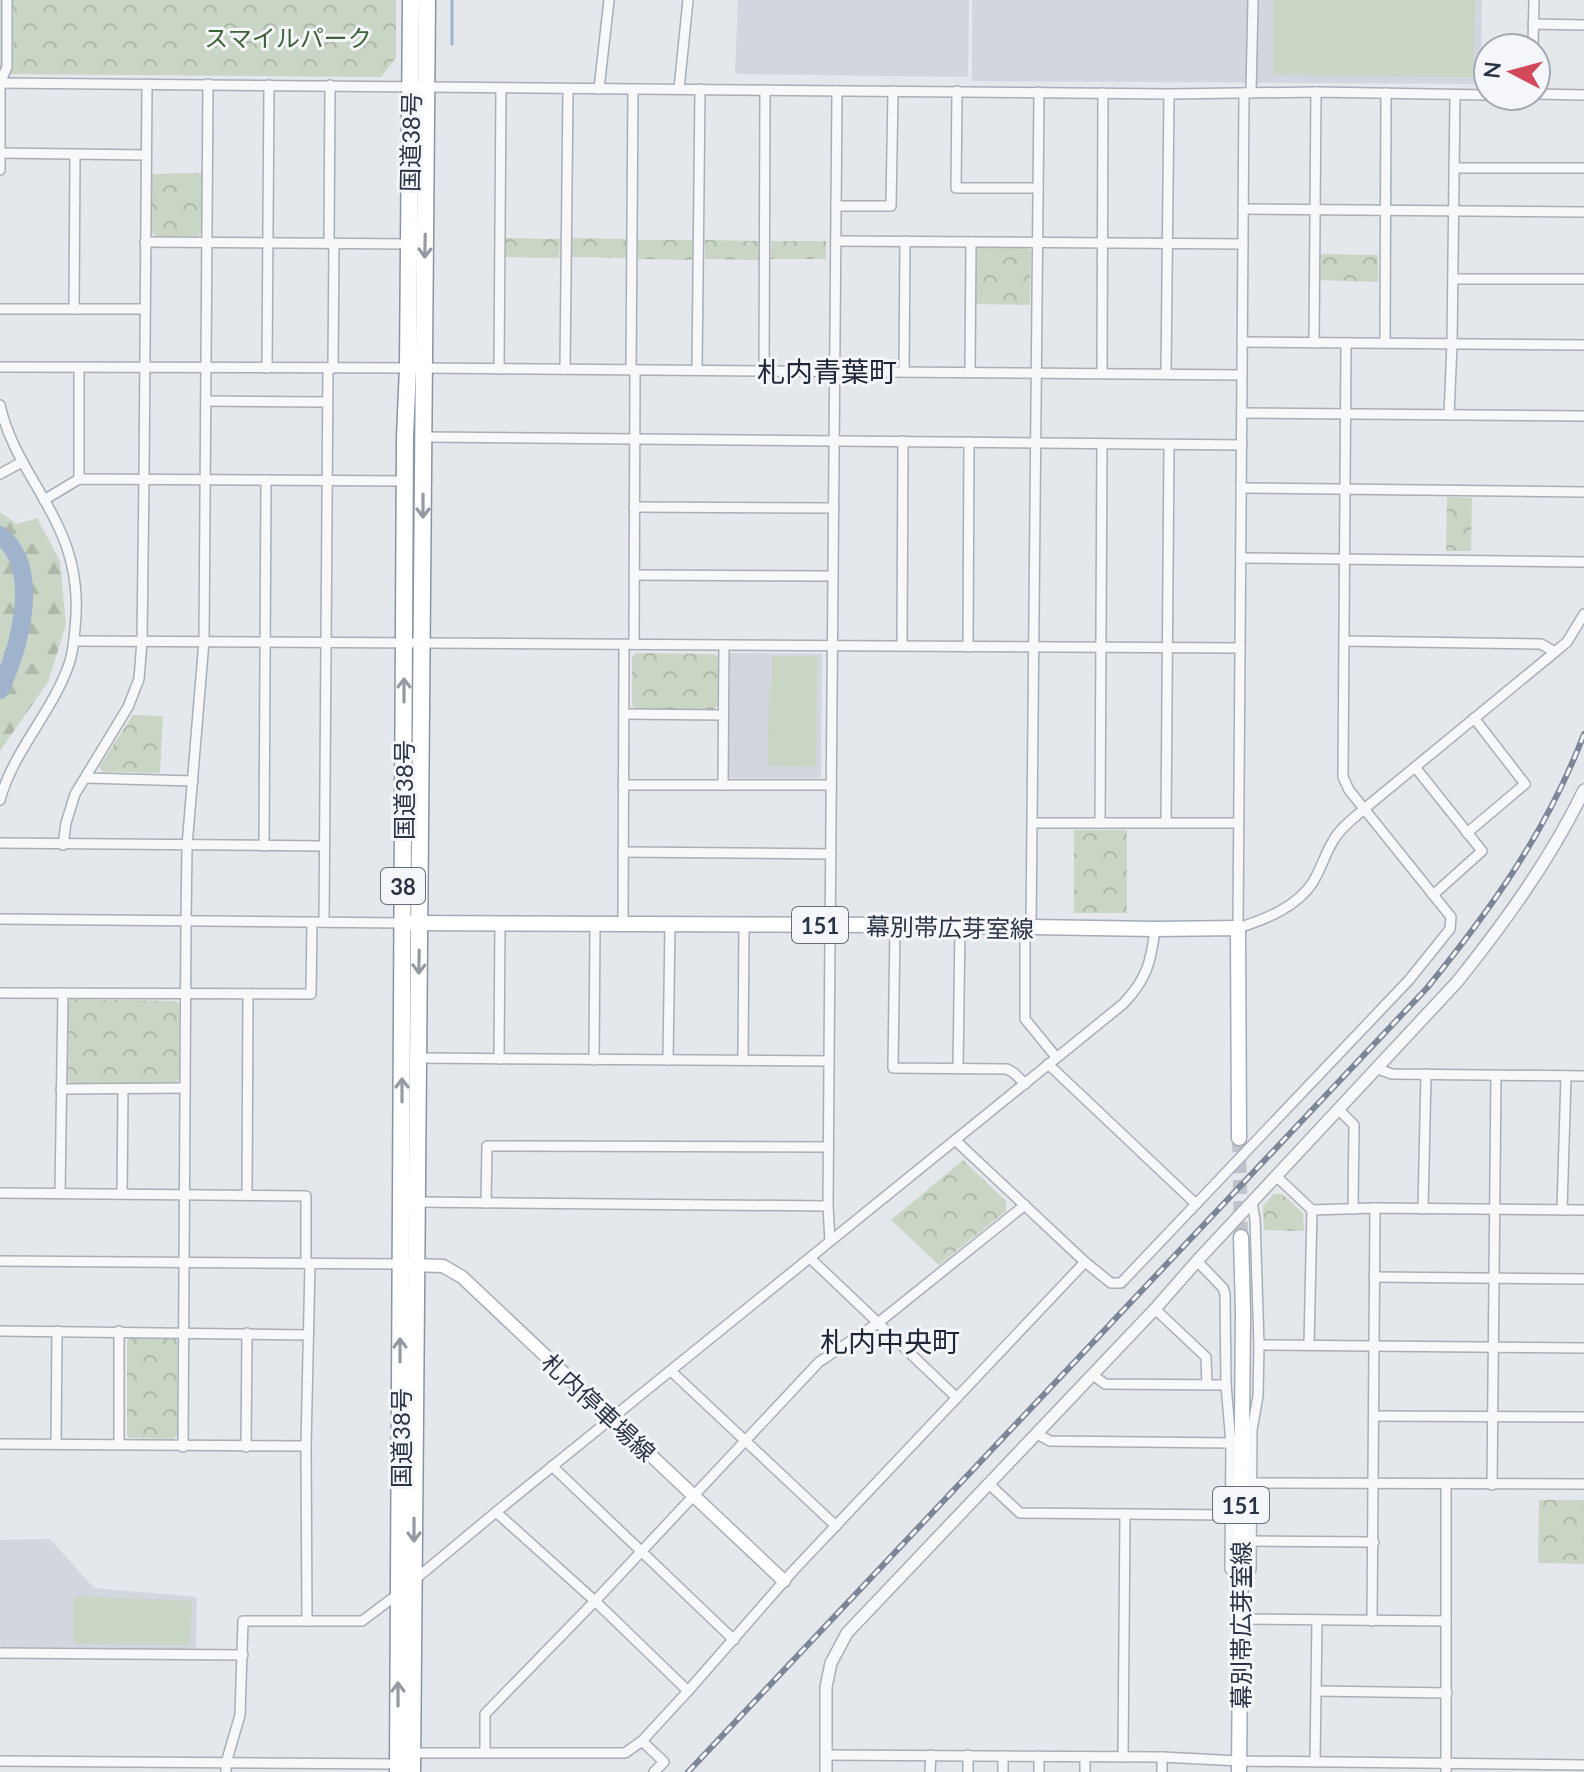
<svg xmlns="http://www.w3.org/2000/svg" width="1584" height="1772" font-family="Lato,'Noto Sans JP',sans-serif">
  <defs>
    <pattern id="forest-firs" width="22" height="20" patternUnits="userSpaceOnUse" patternTransform="scale(2)"><rect width="22" height="20" fill="#c9d6c5"/><path d="M5 1l3.5 6h-7zM16 11l3.5 6h-7z" fill="#adb8ab"/></pattern>
    <pattern id="park-crowns" width="20" height="18" patternUnits="userSpaceOnUse" patternTransform="scale(2)"><rect width="20" height="18" fill="#c9d6c5"/><path d="M2 6a3 3 0 1 1 6 0M12 15a3 3 0 1 1 6 0" fill="none" stroke="#adb8ab"/></pattern>
  </defs>
  <rect width="100%" height="100%" fill="#e4e7ec"/>
  <!-- built -->
  <g fill="#d2d6de">
    <polygon points="738,0 969,0 968,77 735,74"/>
    <polygon points="972,0 1482,0 1481,84 972,81"/>
    <polygon points="730,653 822,654 821,778 729,778"/>
    <polygon points="50,1539 94,1588 197,1597 196,1649 2,1647 0,1645 0,1540"/>
  </g>
  <!-- green -->
  <g fill="#c9d6c5">
    <polygon points="1274,0 1475,0 1473,77 1273,75"/>
    <polygon points="772,656 817,656 816,767 768,766 769,689 772,685"/>
    <polygon points="74,1596 192,1601 190,1645 74,1644"/>
  </g>
  <!-- forest -->
  <polygon fill="url(#forest-firs)" points="0,512 17,524 37,518 60,561 66,625 48,682 0,751"/>
  <!-- park -->
  <g fill="url(#park-crowns)">
    <polygon points="0,0 396,0 396,58 381,77 0,74"/>
    <polygon points="202,173 202,232 198,236 156,236 152,233 152,174"/>
    <polygon points="505,238 560,239 559,258 505,257"/>
    <polygon points="572,238 626,239 626,258 571,257"/>
    <polygon points="638,240 693,240 692,260 638,259"/>
    <polygon points="705,240 759,241 759,260 705,259"/>
    <rect x="771" y="241" width="55" height="18"/>
    <polygon points="977,247 1028,248 1031,251 1030,305 976,304"/>
    <polygon points="1321,254 1378,255 1378,282 1320,280"/>
    <polygon points="1447,497 1472,498 1471,551 1446,551"/>
    <polygon points="636,653 715,654 718,658 718,705 714,709 636,710 632,705 632,657"/>
    <polygon points="133,715 163,716 160,773 103,772 99,767"/>
    <rect x="1074" y="830" width="53" height="83"/>
    <polygon points="71,999 176,1001 179,1004 179,1079 175,1083 70,1083 67,1079 67,1002"/>
    <polygon points="963,1160 1006,1201 1006,1211 939,1265 891,1220"/>
    <polygon points="1274,1194 1282,1194 1303,1213 1304,1231 1264,1230 1263,1206"/>
    <polygon points="129,1338 175,1338 177,1342 177,1435 173,1439 129,1438 127,1435 127,1341"/>
    <polygon points="1539,1500 1584,1500 1584,1564 1538,1563"/>
  </g>
  <g fill="none" stroke-linecap="round" stroke-linejoin="round">
    <!-- stream -->
    <polyline stroke="#9fb4cc" stroke-width="3" points="452,0 452,44"/>
    <!-- river -->
    <path stroke="#9fb4cc" stroke-width="18" d="M0,535C43,569 19,648 0,690"/>
    <!-- primary-tunnel -->
    <polyline stroke="#bfc3cb" stroke-width="14" stroke-dasharray="14 7" stroke-linecap="butt" points="1239,1138 1241,1237"/>
    <defs>
      <g id="minor">
        <polyline points="1533,24 1584,25"/>
        <polyline points="1533,48 1534,0"/>
        <polyline points="0,82 0,170"/>
        <polyline points="0,83 1169,94 1316,92 1488,95"/>
        <polyline points="0,83 7,67 7,0"/>
        <polyline points="599,89 609,0"/>
        <polyline points="679,89 688,0"/>
        <polyline points="957,91 956,188 1038,188"/>
        <path d="M1244,93L1238,928C1266,919 1297,907 1313,882C1321,869 1325,854 1333,841C1340,828 1353,819 1364,809L1555,652L1567,642L1584,614"/>
        <polyline points="1251,93 1253,0"/>
        <polyline points="1536,94 1584,95"/>
        <polyline points="0,153 146,155"/>
        <polyline points="1454,168 1584,168"/>
        <polyline points="836,206 891,206 893,91"/>
        <polyline points="1243,209 1584,212"/>
        <polyline points="836,241 1243,244"/>
        <polyline points="145,242 409,244"/>
        <polyline points="329,244 330,85"/>
        <polyline points="1453,279 1584,279"/>
        <polyline points="0,309 145,309"/>
        <polyline points="74,309 75,155"/>
        <polyline points="1242,342 1584,345"/>
        <polyline points="1314,343 1316,92"/>
        <polyline points="1385,343 1386,93"/>
        <polyline points="0,367 423,368 1242,375"/>
        <polyline points="267,368 269,85"/>
        <polyline points="333,368 334,244"/>
        <polyline points="499,369 501,88"/>
        <polyline points="565,369 568,89"/>
        <polyline points="631,370 633,89"/>
        <polyline points="697,370 700,89"/>
        <polyline points="764,370 765,90"/>
        <polyline points="904,372 905,241"/>
        <polyline points="970,372 971,242"/>
        <polyline points="1102,373 1103,93"/>
        <polyline points="1166,374 1169,94"/>
        <polyline points="206,401 327,402"/>
        <path d="M0,405C10,451 39,485 58,526C74,559 79,592 75,628C74,640 73,653 69,664C52,713 13,751 0,800"/>
        <polyline points="1242,413 1584,416"/>
        <polyline points="1449,415 1452,344 1455,95"/>
        <polyline points="423,437 1242,445"/>
        <polyline points="0,474 22,462"/>
        <polyline points="79,479 79,367"/>
        <polyline points="1241,488 1584,492"/>
        <polyline points="44,500 79,479 406,481"/>
        <polyline points="634,507 834,508"/>
        <polyline points="1241,558 1584,562"/>
        <polyline points="634,575 832,576"/>
        <polyline points="74,641 1240,648"/>
        <polyline points="1344,641 1541,644 1555,652"/>
        <polyline points="634,644 635,370"/>
        <polyline points="902,646 903,441"/>
        <polyline points="968,647 969,442"/>
        <polyline points="624,714 723,715"/>
        <polyline points="1415,767 1482,851 1433,895"/>
        <polyline points="86,778 193,781"/>
        <polyline points="623,785 831,785"/>
        <polyline points="723,785 724,645"/>
        <polyline points="1033,823 1238,823"/>
        <polyline points="1100,823 1102,444"/>
        <polyline points="1166,823 1169,445"/>
        <polyline points="1467,833 1525,784 1474,718"/>
        <polyline points="0,843 324,846"/>
        <polyline points="63,845 66,823 75,794 128,707 139,679 142,641 144,478 147,84"/>
        <polyline points="264,846 266,480"/>
        <polyline points="623,852 831,854"/>
        <polyline points="0,919 402,923"/>
        <polyline points="324,922 328,368"/>
        <polyline points="623,924 624,644"/>
        <polyline points="895,925 893,1068 1007,1069 1014,1073 1025,1084"/>
        <polyline points="1025,927 1025,1019 1056,1057"/>
        <polyline points="1031,927 1039,92"/>
        <polyline points="0,993 311,994 312,922"/>
        <polyline points="418,1058 829,1061"/>
        <polyline points="499,1059 500,922"/>
        <polyline points="594,1060 595,924"/>
        <polyline points="668,1060 670,925"/>
        <polyline points="743,1060 744,925"/>
        <polyline points="1048,1064 1196,1204"/>
        <polyline points="958,1068 960,926"/>
        <polyline points="1378,1069 1392,1074 1584,1076"/>
        <polyline points="61,1089 185,1088"/>
        <polyline points="1339,1110 1354,1125 1353,1209"/>
        <polyline points="955,1140 1085,1262 1111,1283 1121,1283 1409,980 1450,929 1451,917 1349,790 1343,777 1346,343"/>
        <polyline points="1276,1176 1312,1210 1375,1208 1584,1210"/>
        <polyline points="0,1193 306,1196 306,1264"/>
        <polyline points="60,1193 63,993"/>
        <polyline points="122,1194 123,1089"/>
        <polyline points="247,1195 248,994"/>
        <polyline points="416,1202 828,1206"/>
        <polyline points="486,1203 487,1146 828,1147"/>
        <polyline points="1423,1209 1426,1074"/>
        <polyline points="1562,1210 1566,1076"/>
        <polyline points="830,1241 828,1206 829,1061 837,91"/>
        <polyline points="810,1258 957,1398"/>
        <polyline points="0,1261 401,1264"/>
        <polyline points="1197,1261 1223,1288 1225,1294 1226,1385 1231,1443 1230,1569 1241,1582 1251,1569 1252,1430 1258,1396 1259,1345 1255,1219 1252,1203"/>
        <polyline points="1374,1277 1584,1279"/>
        <polyline points="1155,1309 1206,1357 1207,1384"/>
        <polyline points="0,1331 308,1335"/>
        <polyline points="1259,1345 1584,1348"/>
        <polyline points="1309,1345 1312,1210"/>
        <polyline points="671,1371 836,1526"/>
        <polyline points="1093,1375 1105,1384 1226,1385"/>
        <polyline points="1374,1416 1584,1417"/>
        <polyline points="1037,1434 1050,1441 1231,1443"/>
        <polyline points="0,1444 306,1446"/>
        <polyline points="56,1444 57,1331"/>
        <polyline points="119,1445 119,1331"/>
        <polyline points="183,1447 186,920 187,846 204,641 208,84"/>
        <polyline points="246,1447 247,1333"/>
        <polyline points="552,1466 734,1640"/>
        <polyline points="1253,1483 1584,1484"/>
        <polyline points="989,1484 1020,1513 1230,1515"/>
        <polyline points="1492,1485 1496,1075"/>
        <polyline points="496,1512 595,1601 688,1691"/>
        <polyline points="1252,1541 1374,1542"/>
        <path d="M412,1582L496,1512L1123,1004C1147,979 1151,962 1155,929"/>
        <polyline points="1241,1619 1446,1621"/>
        <polyline points="307,1621 306,1446 310,1264"/>
        <polyline points="1372,1621 1375,1208"/>
        <polyline points="0,1653 243,1655"/>
        <polyline points="1316,1691 1447,1693"/>
        <polyline points="642,1741 664,1762 654,1772"/>
        <polyline points="485,1752 485,1714 595,1601 819,1362 878,1323 1025,1205"/>
        <polyline points="826,1755 1162,1757 1239,1761 1584,1765"/>
        <polyline points="1123,1757 1125,1514"/>
        <polyline points="0,1761 398,1764 413,1753 625,1753 642,1741 688,1691 793,1571 1085,1262"/>
        <polyline points="1315,1762 1317,1620"/>
        <polyline points="226,1772 226,1763 240,1715 243,1621 362,1621 398,1594"/>
        <polyline points="930,1772 931,1755"/>
        <polyline points="968,1772 968,1755"/>
        <polyline points="1003,1772 1003,1756"/>
        <polyline points="1039,1772 1039,1756"/>
        <polyline points="1085,1772 1085,1757"/>
        <polyline points="1162,1772 1162,1757"/>
        <polyline points="1446,1772 1446,1485"/>
      </g>
      <path id="tertiary" d="M826,1772V1687L831,1663L847,1633L1155,1309L1197,1261L1457,982C1505,922 1550,860 1584,790"/>
      <polyline id="secondary" points="408,1265 443,1266 462,1277 784,1581"/>
      <g id="primary">
        <polyline points="411,923 895,925 1155,929 1238,928 1239,1138"/>
        <polyline points="1239,1772 1243,1312 1241,1237"/>
      </g>
      <g id="trunk">
        <polyline points="398,1772 405,437 408,368 411,0"/>
        <polyline points="412,1772 427,0"/>
      </g>
    </defs>
    <!-- minor casing -->
    <use href="#minor" stroke="#a9aeb7" stroke-width="12"/>
    <!-- tertiary casing -->
    <use href="#tertiary" stroke="#a9aeb7" stroke-width="14"/>
    <!-- secondary casing -->
    <use href="#secondary" stroke="#a9aeb7" stroke-width="15"/>
    <!-- primary casing -->
    <use href="#primary" stroke="#a3abb8" stroke-width="17"/>
    <!-- trunk casing -->
    <use href="#trunk" stroke="#8b94a3" stroke-width="19"/>
    <!-- minor -->
    <use href="#minor" stroke="#f7f8fa" stroke-width="9"/>
    <!-- tertiary -->
    <use href="#tertiary" stroke="#f7f8fa" stroke-width="11"/>
    <!-- secondary -->
    <use href="#secondary" stroke="#fff" stroke-width="12"/>
    <!-- primary -->
    <use href="#primary" stroke="#fff" stroke-width="14"/>
    <!-- trunk -->
    <use href="#trunk" stroke="#fff" stroke-width="16"/>
    <defs>
      <path id="rail" d="M688,1772L1427,988C1492,908 1547,831 1584,734"/>
    </defs>
    <!-- rail casing -->
    <use href="#rail" stroke="#7d8696" stroke-width="6"/>
    <!-- rail -->
    <use href="#rail" stroke="#f4f6f9" stroke-width="3" stroke-dasharray="9" stroke-linecap="butt"/>
  </g>
  <!-- one-way arrows -->
  <defs><path id="oneway-shaft" d="M-6 0H5M1.5-3L5.5 0L1.5 3" fill="none" stroke-width="1.6" stroke-linecap="round" stroke-linejoin="round" transform="scale(2)"/></defs>
  <g stroke="#959aa2">
    <use href="#oneway-shaft" transform="translate(425 246) rotate(91)"/>
    <use href="#oneway-shaft" transform="translate(423 506) rotate(90)"/>
    <use href="#oneway-shaft" transform="translate(404 690) rotate(-90)"/>
    <use href="#oneway-shaft" transform="translate(419 962) rotate(91)"/>
    <use href="#oneway-shaft" transform="translate(402 1090) rotate(-90)"/>
    <use href="#oneway-shaft" transform="translate(400 1350) rotate(-90)"/>
    <use href="#oneway-shaft" transform="translate(414 1530) rotate(90)"/>
    <use href="#oneway-shaft" transform="translate(398 1694) rotate(-90)"/>
  </g>
  <g text-anchor="middle" dominant-baseline="central" stroke-width="6" stroke-linejoin="round" paint-order="stroke">
    <!-- shield labels -->
    <g fill="#f4f6f9" stroke="#676e7b" stroke-width="2">
      <rect x="381" y="868" width="44" height="36" rx="6"/>
      <rect x="792" y="907" width="56" height="36" rx="6"/>
      <rect x="1213" y="1487" width="56" height="36" rx="6"/>
    </g>
    <g font-size="22" font-weight="bold" fill="#2b3445">
      <text x="403" y="886">38</text>
      <text x="820" y="925">151</text>
      <text x="1241" y="1505">151</text>
    </g>
    <!-- park labels -->
    <g font-size="24" fill="#3f6138" stroke="#f4f6f9">
      <text x="288" y="37">スマイルパーク</text>
    </g>
    <!-- street labels -->
    <g font-size="24" fill="#2b3445" stroke="#f4f6f9">
      <text transform="translate(410 142) rotate(-89)">国道38号</text>
      <text transform="translate(403 790) rotate(-90)">国道38号</text>
      <text transform="translate(950 927) rotate(1)">幕別帯広芽室線</text>
      <text transform="translate(599 1407) rotate(43)">札内停車場線</text>
      <text transform="translate(400 1438) rotate(-90)">国道38号</text>
      <text transform="translate(1240 1625) rotate(-90)">幕別帯広芽室線</text>
    </g>
    <!-- quarter labels -->
    <g font-size="28" fill="#1d2536" stroke="#f4f6f9">
      <text x="827" y="371">札内青葉町</text>
      <text x="890" y="1341">札内中央町</text>
    </g>
  </g>
  <!-- north arrow -->
  <g transform="translate(1512 72) rotate(276)"><circle r="38" fill="#f4f6f9" stroke="#a4a8b1" stroke-width="2"/>
  <path d="M0-6L14 30L0 20L-14 30Z" fill="#d1495b"/>
  <text y="-12" font-size="22" font-weight="bold" text-anchor="middle" fill="#2b3445">N</text>
  </g>
</svg>
